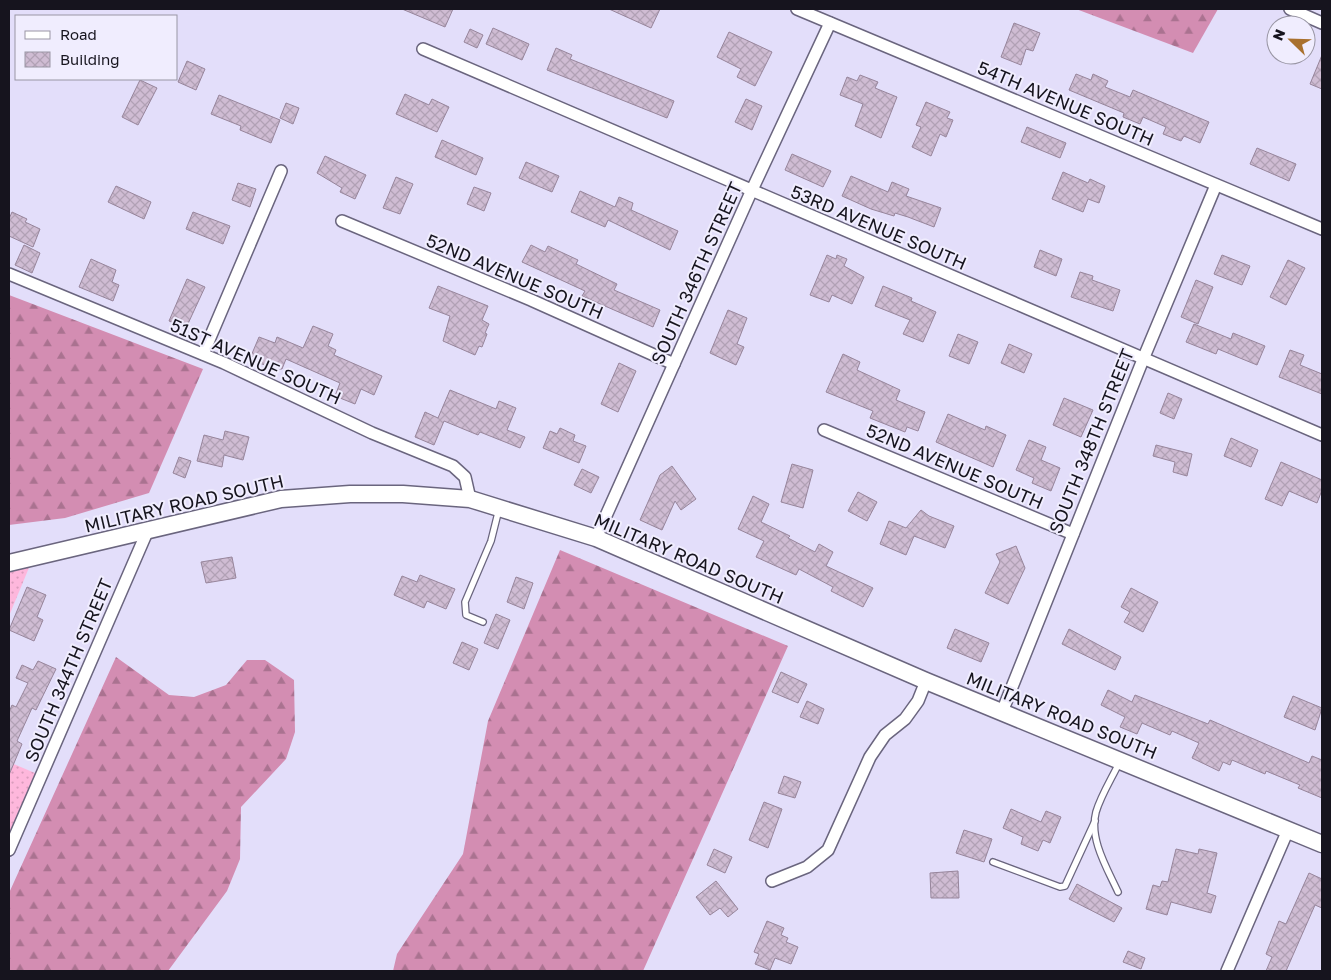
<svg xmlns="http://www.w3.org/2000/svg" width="1331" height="980" font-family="'Golos Text',sans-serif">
  <defs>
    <pattern id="forest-firs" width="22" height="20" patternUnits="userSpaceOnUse" patternTransform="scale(1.25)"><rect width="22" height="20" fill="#d38db2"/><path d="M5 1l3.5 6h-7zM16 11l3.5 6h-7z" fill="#aa7290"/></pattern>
    <pattern id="park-dots" width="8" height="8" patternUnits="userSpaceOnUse" patternTransform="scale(1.25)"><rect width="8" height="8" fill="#feb7dc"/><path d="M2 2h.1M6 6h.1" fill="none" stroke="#d99cbc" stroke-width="1.8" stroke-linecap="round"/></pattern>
    <pattern id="building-cross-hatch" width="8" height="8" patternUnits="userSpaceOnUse" patternTransform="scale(1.25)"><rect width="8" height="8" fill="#cfbcd3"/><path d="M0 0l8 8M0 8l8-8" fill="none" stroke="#b1a1b5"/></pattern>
  </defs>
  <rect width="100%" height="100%" fill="#e3defa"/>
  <!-- forest -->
  <g fill="url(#forest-firs)">
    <polygon points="1076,9 1218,9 1193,53"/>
    <polygon points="9,295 203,369 149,493 65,518 9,525"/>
    <polygon points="560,550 788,646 643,971 393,971 397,954 463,854 488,721"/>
    <polygon points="116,657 169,695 194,697 226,685 247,660 265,660 294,680 295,732 286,759 241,807 240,859 227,891 168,971 9,971 9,893"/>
  </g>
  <!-- park -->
  <g fill="url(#park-dots)">
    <polygon points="33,558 9,616 9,563"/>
    <polygon points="9,762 42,776 9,850"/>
  </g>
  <!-- building -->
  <g fill="url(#building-cross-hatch)" stroke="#97859b">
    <polygon points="402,9 453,9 445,27"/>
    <polygon points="609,9 660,9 651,28"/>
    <polygon points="1014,23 1040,33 1033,51 1026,49 1021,65 1001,57"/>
    <polygon points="493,28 529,44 522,60 486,44"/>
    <polygon points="470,29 483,35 477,48 464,42"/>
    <polygon points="729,32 772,52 755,86 737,77 741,69 717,57"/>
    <polygon points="556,48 572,55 570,59 674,101 667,118 547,70"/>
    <polygon points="1322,55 1322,89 1310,84"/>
    <polygon points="187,61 205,69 196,90 178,82"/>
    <polygon points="1076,74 1091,80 1093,74 1108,81 1105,87 1130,97 1133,90 1209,122 1200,143 1184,136 1181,141 1163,134 1166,127 1143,117 1140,124 1123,117 1124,113 1069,90"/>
    <polygon points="860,75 878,82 875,88 897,97 881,138 855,126 863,104 840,95 847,77 857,81"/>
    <polygon points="140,80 157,88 138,125 122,117"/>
    <polygon points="405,94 429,105 432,99 449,107 437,132 396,114"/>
    <polygon points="219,95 280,120 271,143 240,130 241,126 211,114"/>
    <polygon points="746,99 762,106 752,130 735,122"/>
    <polygon points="926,102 950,112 947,118 953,120 946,137 940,134 931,156 912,147 921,127 916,125"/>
    <polygon points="286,103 299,108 293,124 280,118"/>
    <polygon points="1027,127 1066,143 1060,158 1021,142"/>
    <polygon points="442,140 483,158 476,175 435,157"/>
    <polygon points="1257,148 1296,164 1289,181 1250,164"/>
    <polygon points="792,154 831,171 823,187 785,170"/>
    <polygon points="325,156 366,175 355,199 340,192 342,188 317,173"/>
    <polygon points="526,162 559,176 552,192 519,178"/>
    <polygon points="1063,172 1088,183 1090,179 1105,186 1099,203 1088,199 1083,212 1052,199"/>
    <polygon points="851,176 888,192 892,182 909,189 906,196 941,208 934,227 908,217 895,213 894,216 871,209 842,196"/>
    <polygon points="396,177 413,184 400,214 383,208"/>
    <polygon points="238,183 256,189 250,207 232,200"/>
    <polygon points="116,186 151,202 144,219 108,202"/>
    <polygon points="474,187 491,193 484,211 467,204"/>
    <polygon points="580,191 615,207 619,197 633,203 631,210 678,231 670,250 608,220 605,227 571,212"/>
    <polygon points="12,212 27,219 25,222 40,229 33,247 9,236 9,219"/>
    <polygon points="193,212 230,226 223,244 186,229"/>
    <polygon points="24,245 40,253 32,273 15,265"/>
    <polygon points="531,245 545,252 548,246 578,260 576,264 617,284 614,290 660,310 653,327 582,296 585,291 522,262"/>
    <polygon points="1040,250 1062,259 1056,276 1034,267"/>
    <polygon points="827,255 836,259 837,255 847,259 844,266 864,277 852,304 832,295 829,302 810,295"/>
    <polygon points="1222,255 1250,266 1242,285 1214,274"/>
    <polygon points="91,259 116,270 112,282 119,285 113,301 79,287"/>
    <polygon points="1288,260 1305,268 1286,305 1270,297"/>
    <polygon points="1080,272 1093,276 1092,280 1120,290 1113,311 1071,297"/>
    <polygon points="187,279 205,287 186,328 169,321"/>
    <polygon points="1196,280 1213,287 1198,324 1181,317"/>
    <polygon points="438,286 488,306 482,320 489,324 485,333 487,334 482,347 479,346 475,355 443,341 450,316 429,308"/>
    <polygon points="883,286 912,298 911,301 936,312 923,342 903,334 910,320 875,306"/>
    <polygon points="728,310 747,318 737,344 744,347 736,365 710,353"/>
    <polygon points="1194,324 1231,339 1233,333 1265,346 1257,365 1218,349 1216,354 1186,342"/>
    <polygon points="313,326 333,334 328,346 336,350 334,355 382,376 374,395 361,389 355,404 335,396 340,383 286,359 282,369 277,369 259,363 260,360 251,356 259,337 275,343 277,337 303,348"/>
    <polygon points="958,334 978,342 969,364 949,356"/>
    <polygon points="1009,344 1032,354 1024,373 1001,363"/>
    <polygon points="1290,350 1304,355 1300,365 1322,374 1322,394 1279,377"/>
    <polygon points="843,354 860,362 857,370 900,390 896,400 925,412 918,431 907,427 905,432 870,418 873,411 826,392"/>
    <polygon points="619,363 636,371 618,412 601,404"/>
    <polygon points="450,390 496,409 499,401 516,408 507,430 525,437 520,448 480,432 478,435 444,421 434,445 415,437 425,412 438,418"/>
    <polygon points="1168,393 1182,399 1174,419 1160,413"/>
    <polygon points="1064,398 1093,410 1081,437 1053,425"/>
    <polygon points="948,414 985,430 986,426 1006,435 993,467 936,442"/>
    <polygon points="560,428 575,435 573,441 586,446 579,463 543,448 550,431 557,434"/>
    <polygon points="225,431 249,437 243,460 224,455 222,467 197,461 204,435 223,440"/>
    <polygon points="1231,438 1258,450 1251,467 1224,456"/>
    <polygon points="1029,440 1046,447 1041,460 1060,468 1051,491 1032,483 1034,478 1016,470"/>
    <polygon points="1156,445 1192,454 1187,476 1173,472 1175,462 1153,456"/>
    <polygon points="179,457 191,461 185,478 173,473"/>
    <polygon points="1281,462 1322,480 1322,490 1317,503 1289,491 1282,506 1265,499"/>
    <polygon points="792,464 813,470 803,508 781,502"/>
    <polygon points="672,466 696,499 681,510 675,501 662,530 640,520 660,475"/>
    <polygon points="582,469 599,477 591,493 574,485"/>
    <polygon points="858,492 877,502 867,521 848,511"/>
    <polygon points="753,496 769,504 761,522 790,536 788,538 815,552 819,544 833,552 826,566 873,588 863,607 831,591 833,587 799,569 796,575 756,557 764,541 738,529"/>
    <polygon points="921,510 929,516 954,526 945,548 914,536 906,555 880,544 889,521 906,528"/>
    <polygon points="1016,546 1025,568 1008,604 985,593 1000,562 996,554"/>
    <polygon points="232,557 236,578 206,583 201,562"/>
    <polygon points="420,575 455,589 446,609 427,601 424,608 394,595 402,576 417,582"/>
    <polygon points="516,577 533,583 524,609 507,602"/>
    <polygon points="27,587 46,595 37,617 43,620 34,641 9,630"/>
    <polygon points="1131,588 1158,602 1143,632 1124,622 1130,612 1121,607"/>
    <polygon points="496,614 510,620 498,649 484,643"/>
    <polygon points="955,629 989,643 981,662 947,648"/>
    <polygon points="1069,629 1121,657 1115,670 1062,644"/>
    <polygon points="462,642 478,649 469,670 453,663"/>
    <polygon points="38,661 56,669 36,710 32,708 17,741 22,744 9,775 9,712 12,705 16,707 28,683 16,678 22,665 33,670"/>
    <polygon points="781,672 807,684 798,703 772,692"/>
    <polygon points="1108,690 1132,702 1135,695 1208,724 1210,720 1309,763 1312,756 1322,760 1322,798 1298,788 1300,785 1266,771 1265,774 1232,760 1230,765 1223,762 1219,771 1192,758 1199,743 1172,731 1170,735 1142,723 1137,734 1120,727 1125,717 1101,705"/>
    <polygon points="1293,696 1322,708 1315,730 1284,717"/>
    <polygon points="807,701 824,709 818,724 800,717"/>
    <polygon points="784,776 801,782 795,798 778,793"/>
    <polygon points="764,802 782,809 768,848 749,840"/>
    <polygon points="1011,809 1041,822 1046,811 1061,817 1050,843 1043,840 1038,851 1021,844 1023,837 1003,828"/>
    <polygon points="964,830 992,839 984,862 956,853"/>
    <polygon points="714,849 732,857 725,873 707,865"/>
    <polygon points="1176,849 1198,854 1199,849 1217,853 1207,893 1216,896 1211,913 1171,902 1167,915 1146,909 1153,885 1160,887 1162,881 1168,882"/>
    <polygon points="958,871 959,898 931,898 930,873"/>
    <polygon points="1309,873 1322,879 1322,908 1315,905 1286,971 1266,971 1272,957 1266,954 1279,921 1286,924"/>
    <polygon points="716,881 738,909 728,917 720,908 710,915 696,897"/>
    <polygon points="1077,884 1122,908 1114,922 1069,899"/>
    <polygon points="767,921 784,928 781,935 788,938 786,942 798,947 791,964 775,958 770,970 755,964 759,954 754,952"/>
    <polygon points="1128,951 1145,958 1141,969 1123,962"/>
  </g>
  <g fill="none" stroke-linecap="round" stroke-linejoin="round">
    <defs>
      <g id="service">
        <polyline points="483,622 466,615 465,602 491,541 499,509"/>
        <polyline points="993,862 1060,887 1065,886 1095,821"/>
        <path d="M1118,892C1107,868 1089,839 1096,812C1101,795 1112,778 1119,763"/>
      </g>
      <g id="minor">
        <polyline points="797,9 1322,229"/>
        <polyline points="1290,9 1322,23"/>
        <polyline points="423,49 1322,435"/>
        <polyline points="342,221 531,300 674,364"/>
        <polyline points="9,274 224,363 372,433 453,466 465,477 470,499"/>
        <polyline points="203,354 281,171"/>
        <polyline points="824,430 1073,534"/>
        <polyline points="596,538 751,192 830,23"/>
        <polyline points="1002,712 1144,357 1216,185"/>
        <polyline points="9,850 147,532"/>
        <polyline points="772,881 807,867 828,850 870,757 885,735 905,719 918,701 926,681"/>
        <polyline points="1227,971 1288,830"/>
      </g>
      <polyline id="secondary" points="9,563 281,499 350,494 403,494 470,499 596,538 926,681 1322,844"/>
    </defs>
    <!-- service casing -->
    <use href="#service" stroke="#6a657e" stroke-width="8"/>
    <!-- minor casing -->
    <use href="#minor" stroke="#6a657e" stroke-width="14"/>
    <!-- secondary casing -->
    <use href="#secondary" stroke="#6a657e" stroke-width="19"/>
    <!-- service -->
    <use href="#service" stroke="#fff" stroke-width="5.5"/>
    <!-- minor -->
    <use href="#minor" stroke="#fff" stroke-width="11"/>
    <!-- secondary -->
    <use href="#secondary" stroke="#fff" stroke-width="16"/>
  </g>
  <g text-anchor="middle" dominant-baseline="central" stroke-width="4" stroke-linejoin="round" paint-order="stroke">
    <!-- street labels -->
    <g font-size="18" fill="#16141e" stroke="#f0edfe">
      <text transform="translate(1066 103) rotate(23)">54TH AVENUE SOUTH</text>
      <text transform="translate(879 227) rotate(23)">53RD AVENUE SOUTH</text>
      <text transform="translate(696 273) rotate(-66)">SOUTH 346TH STREET</text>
      <text transform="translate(515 276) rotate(23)">52ND AVENUE SOUTH</text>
      <text transform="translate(256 361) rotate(24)">51ST AVENUE SOUTH</text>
      <text transform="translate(1091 441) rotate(-68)">SOUTH 348TH STREET</text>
      <text transform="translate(955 466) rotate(23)">52ND AVENUE SOUTH</text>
      <text transform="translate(184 503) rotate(-13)">MILITARY ROAD SOUTH</text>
      <text transform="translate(689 558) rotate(23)">MILITARY ROAD SOUTH</text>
      <text transform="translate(68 670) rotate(-67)">SOUTH 344TH STREET</text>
      <text transform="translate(1062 715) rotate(22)">MILITARY ROAD SOUTH</text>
    </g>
  </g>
  <!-- border -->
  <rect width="1331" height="980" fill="none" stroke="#16141e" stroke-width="20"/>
  <!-- legend -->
  <rect x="15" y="15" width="162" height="65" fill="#f0edfe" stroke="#9996a4"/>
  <rect x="25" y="31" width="25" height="8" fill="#ffffff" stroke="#9996a4"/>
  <text x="60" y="40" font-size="15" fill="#16141e">Road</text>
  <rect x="25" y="52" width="25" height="15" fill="url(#building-cross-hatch)" stroke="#9996a4"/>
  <text x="60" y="65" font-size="15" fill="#16141e">Building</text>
  <!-- north arrow -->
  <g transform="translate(1291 40) rotate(293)"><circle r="24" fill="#f0edfe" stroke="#9996a4"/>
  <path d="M0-4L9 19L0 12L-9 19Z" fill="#a9712e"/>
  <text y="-8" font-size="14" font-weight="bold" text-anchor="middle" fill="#16141e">N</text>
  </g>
</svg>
